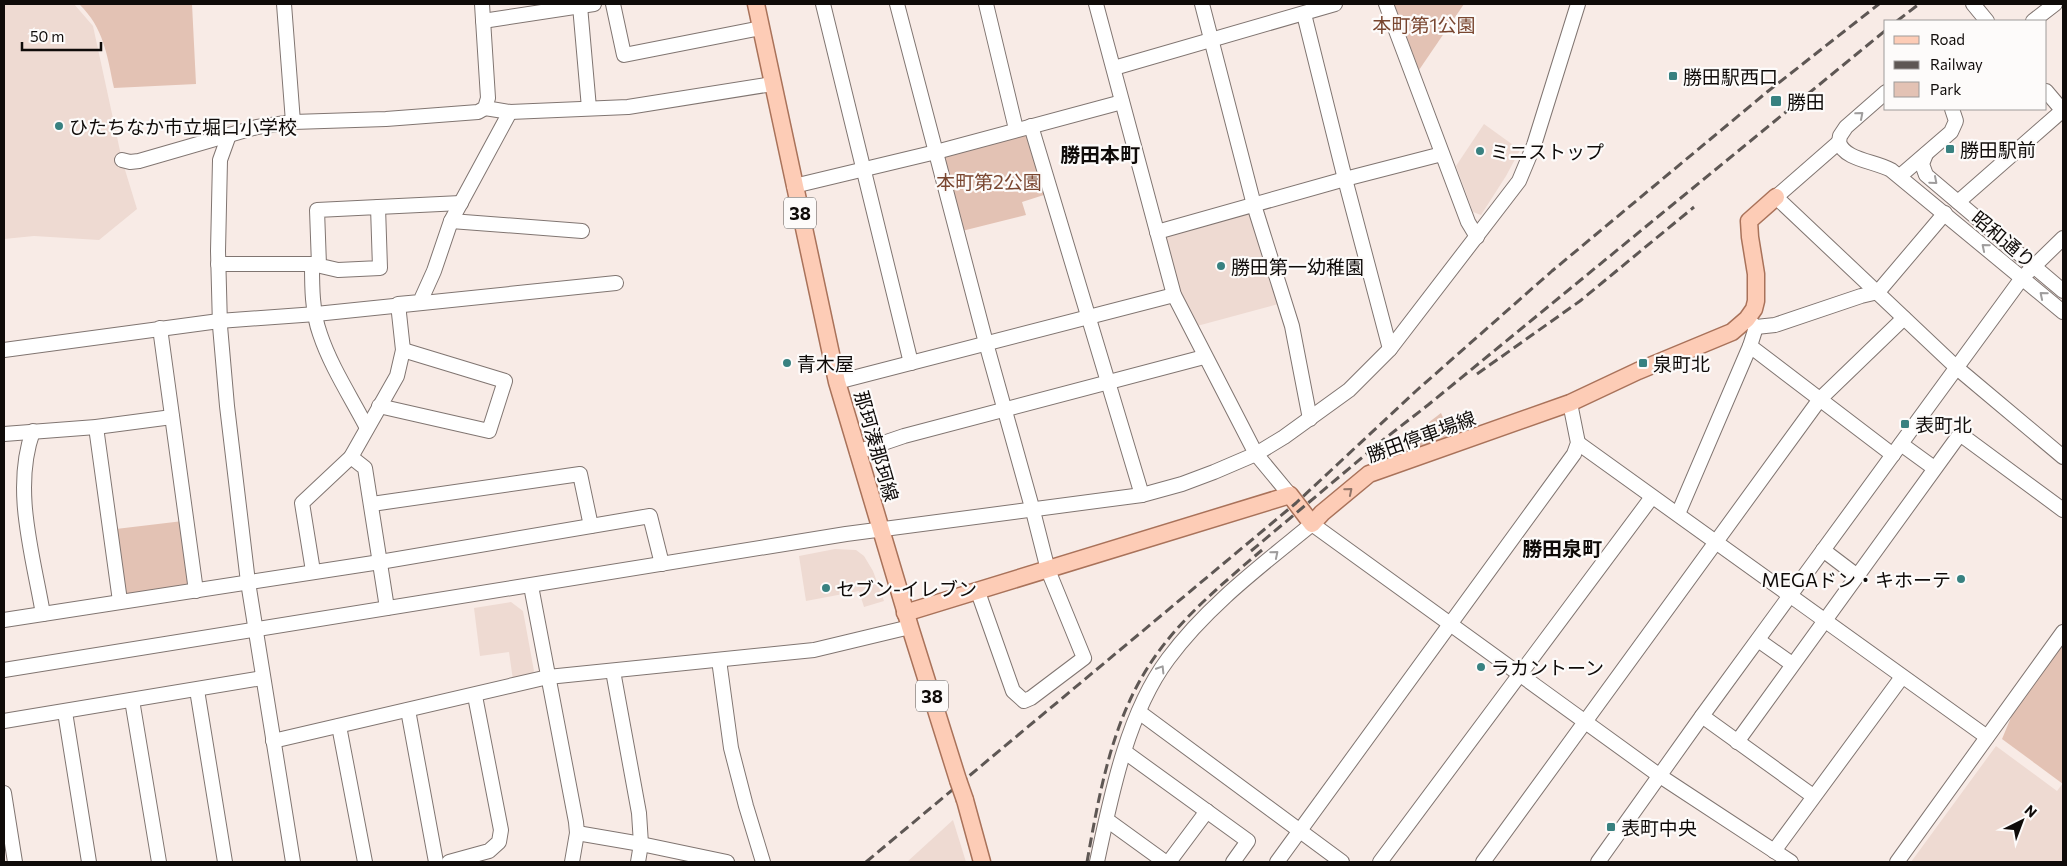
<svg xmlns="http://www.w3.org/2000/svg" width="2067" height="866" font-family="Commissioner,'Noto Sans JP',sans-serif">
  <rect width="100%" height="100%" fill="#f8ebe6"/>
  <!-- built -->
  <g fill="#eedad2">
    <polygon points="4,4 74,4 93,26 122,160 137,209 99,240 34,236 4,239"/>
    <polygon points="1484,124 1520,150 1506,176 1481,215 1473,212 1456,166"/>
    <polygon points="1252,212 1282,303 1197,326 1179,294 1164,238 1166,233"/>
    <polygon points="835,549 856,550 864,556 873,571 884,601 864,607 859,591 806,601 799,556"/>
    <polygon points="511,602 523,611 534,671 531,676 513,680 509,652 480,656 474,608"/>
    <polygon points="1996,746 2057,791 2063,783 2063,862 1911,862"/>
    <polygon points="953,820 966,862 907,862"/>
  </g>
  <!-- green -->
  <g fill="#e3c2b4">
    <path d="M79,4H192L196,84L114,88C107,55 104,28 79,4Z"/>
    <polygon points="1394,4 1464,4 1419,70"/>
    <polygon points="1024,132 1032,137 1047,194 1022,202 1026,215 962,231 943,157"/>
    <polygon points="1441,413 1453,439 1393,461 1389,453"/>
    <polygon points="183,521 191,585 127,597 123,592 116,529"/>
    <polygon points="2063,644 2063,784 2002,739 2012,715"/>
  </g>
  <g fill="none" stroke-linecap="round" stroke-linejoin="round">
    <defs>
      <g id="minor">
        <polyline points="284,4 293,122"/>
        <polyline points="613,4 624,55 761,28"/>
        <polyline points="823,4 911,363"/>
        <polyline points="897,4 986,343 1033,511 1048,570 1084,658 1031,698 1024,701 1013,691 978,592"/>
        <polyline points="986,4 1016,129"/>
        <polyline points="1096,4 1174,295 1256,454 1290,495"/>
        <polyline points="1202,4 1254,205 1292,326 1310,419"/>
        <polyline points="1386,4 1468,222 1477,237"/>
        <polyline points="1973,4 1987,21"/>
        <polyline points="580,6 589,108"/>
        <polyline points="1304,14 1345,179 1390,349"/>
        <polyline points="483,21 594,4"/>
        <polyline points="2033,21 2055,4"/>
        <polyline points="1114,68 1335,4"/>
        <polyline points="2046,91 2063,111"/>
        <path d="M1886,92L1846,127L1840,136L1839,142C1844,160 1875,161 1891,170L2063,312"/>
        <polyline points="485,108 510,112 628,107 772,84"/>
        <polyline points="1031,126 1142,495"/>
        <polyline points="229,135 220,160 218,251 220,326 227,406 248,582 293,862"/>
        <polyline points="1839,142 1776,197 1957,368 2063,457"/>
        <polyline points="1926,154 1922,164 1926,175 2063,291"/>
        <polyline points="122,160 130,162 139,161 257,127 293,122 386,119 478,112 485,108 488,98 482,4"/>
        <polyline points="1900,176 1951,132 1956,121 1952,109"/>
        <polyline points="794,186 936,152 1122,102"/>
        <polyline points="1958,202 2063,110"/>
        <polyline points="378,207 461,203"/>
        <polyline points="451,221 582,231"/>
        <polyline points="1157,232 1345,179 1442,154"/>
        <polyline points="218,264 312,264 338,270 380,268 378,207 317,210 319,265"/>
        <path d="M312,264C312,286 312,312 320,334C331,367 351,397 367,428"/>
        <polyline points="1747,319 1756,327 1775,325 1861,296 1878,292 1945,213"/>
        <polyline points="160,328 196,591"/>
        <polyline points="1750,346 1893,455"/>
        <polyline points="4,350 219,321 316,314 616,283"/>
        <polyline points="837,382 1174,295"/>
        <polyline points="379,406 489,431 505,381 403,350"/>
        <polyline points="96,427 120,601"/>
        <path d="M33,431C12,489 33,555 43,614"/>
        <polyline points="4,434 96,427 172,417"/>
        <polyline points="1578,443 1987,737"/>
        <polyline points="1901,444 1934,468"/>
        <polyline points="857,452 904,436 1204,357"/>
        <polyline points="351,457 365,468 387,608"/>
        <polyline points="372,504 580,474 591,526"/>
        <polyline points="1678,514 1750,346 1756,327"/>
        <polyline points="1823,550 1856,575"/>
        <polyline points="313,571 302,503 351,457 397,376 403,350 398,304 420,302 434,271 451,221 510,112"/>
        <polyline points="531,586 576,822 577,833 572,862"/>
        <polyline points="4,620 380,562 650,516 662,564"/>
        <polyline points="1758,640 1792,664"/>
        <polyline points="719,660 731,748 746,806 763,862"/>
        <polyline points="4,670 846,534 1142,495 1182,484 1214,472 1256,454 1284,437 1349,390 1390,349 1519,181 1534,145 1578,4"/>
        <polyline points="613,671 639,813 641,844 638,862"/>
        <polyline points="197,690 225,862"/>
        <polyline points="132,700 159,862"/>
        <polyline points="408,710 436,862"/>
        <polyline points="65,712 89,862"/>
        <polyline points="1139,712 1342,862"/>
        <polyline points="1702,716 1813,796"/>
        <polyline points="4,721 262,678"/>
        <polyline points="339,726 365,862"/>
        <polyline points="273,741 548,677 814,650 910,627"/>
        <polyline points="1737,742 1960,434 2063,510"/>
        <polyline points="1125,752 1248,841 1233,862"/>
        <polyline points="4,793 15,862"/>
        <polyline points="1107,820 1165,862"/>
        <polyline points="577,833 641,844 727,862"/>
        <polyline points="1774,851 1902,677"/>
        <polyline points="449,862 489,851 499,842 501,830 475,696"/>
        <path d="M1097,862C1111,796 1127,714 1168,659C1207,606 1262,565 1312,524L1660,776L1791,862"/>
        <polyline points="1169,862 1207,811"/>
        <polyline points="1277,862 1574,454 1578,443 1570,403"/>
        <polyline points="1380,862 1652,497"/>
        <polyline points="1483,862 1820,399 1904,318"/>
        <polyline points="1598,862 1702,716 2022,278 2063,238"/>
        <polyline points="1897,862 2063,632"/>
      </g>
      <g id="major">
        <polyline points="756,4 837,382 910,627 958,780"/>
        <polyline points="905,613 1290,495 1312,524 1322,513 1369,474 1570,403 1638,371 1732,332 1747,319 1754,309 1756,301 1756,274 1750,237 1749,221 1776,197"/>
        <polyline points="965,800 982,862"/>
      </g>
    </defs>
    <!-- minor casing -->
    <use href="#minor" stroke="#807571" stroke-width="16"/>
    <!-- major casing -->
    <use href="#major" stroke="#a9725a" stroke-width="19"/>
    <!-- minor -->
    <use href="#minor" stroke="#fff" stroke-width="14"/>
    <!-- major -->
    <use href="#major" stroke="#fdccb6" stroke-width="16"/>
    <!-- rail -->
    <g stroke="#5e5754" stroke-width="3" stroke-dasharray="10 5" stroke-linecap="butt">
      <polyline points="1897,21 1919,4"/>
      <polyline points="1477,374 1580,301 1694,207"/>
      <polyline points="1251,551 1383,440 1428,405 1886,30"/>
      <polyline points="866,862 1296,503 1416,391 1552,271 1767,92 1879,4"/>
      <path d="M1087,862C1099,795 1111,725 1148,667C1177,621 1221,585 1262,550"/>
    </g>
    <defs>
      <polyline id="major-bridge" points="958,780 965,800"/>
    </defs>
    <!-- major-bridge casing -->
    <use href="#major-bridge" stroke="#a9725a" stroke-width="19" stroke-linecap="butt"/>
    <!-- major-bridge -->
    <use href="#major-bridge" stroke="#fdccb6" stroke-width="16"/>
  </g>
  <!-- one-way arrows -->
  <defs><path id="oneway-chevron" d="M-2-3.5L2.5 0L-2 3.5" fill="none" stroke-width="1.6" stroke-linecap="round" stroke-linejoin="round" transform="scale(1.25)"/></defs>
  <g stroke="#9f9d9d">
    <use href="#oneway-chevron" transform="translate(1860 115) rotate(-41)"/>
    <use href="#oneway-chevron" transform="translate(1934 181) rotate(41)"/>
    <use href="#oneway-chevron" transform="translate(1985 247) rotate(-140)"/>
    <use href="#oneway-chevron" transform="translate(2043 295) rotate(-140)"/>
    <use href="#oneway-chevron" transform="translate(1275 554) rotate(-40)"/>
    <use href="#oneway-chevron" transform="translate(1161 669) rotate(-58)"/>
  </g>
  <use stroke="#927568" href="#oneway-chevron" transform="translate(1349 491) rotate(-40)"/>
  <!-- markers -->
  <g fill="#388180" stroke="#fdfbfa" stroke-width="2">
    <rect x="1668" y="71" width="10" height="10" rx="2.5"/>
    <rect x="1770" y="95" width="12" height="12" rx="2.5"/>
    <circle cx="59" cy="126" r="5"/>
    <rect x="1945" y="144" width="10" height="10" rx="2.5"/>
    <circle cx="1480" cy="151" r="5"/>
    <circle cx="1221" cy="266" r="5"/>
    <circle cx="787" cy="363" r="5"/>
    <rect x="1638" y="358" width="10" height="10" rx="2.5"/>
    <rect x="1900" y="419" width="10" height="10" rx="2.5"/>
    <circle cx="1961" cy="579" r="5"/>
    <circle cx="826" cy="588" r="5"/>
    <circle cx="1481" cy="667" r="5"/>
    <rect x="1606" y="822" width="10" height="10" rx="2.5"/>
  </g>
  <g text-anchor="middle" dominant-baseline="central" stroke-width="4.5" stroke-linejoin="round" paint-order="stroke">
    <!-- shield labels -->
    <g fill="#fdfbfa" stroke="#565351" stroke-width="1">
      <rect x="784" y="197.5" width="32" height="31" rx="4"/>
      <rect x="916" y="680.5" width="32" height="31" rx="4"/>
    </g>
    <g font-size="18" font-weight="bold" fill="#0f0b09">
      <text x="800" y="213">38</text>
      <text x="932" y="696">38</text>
    </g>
    <!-- park labels -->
    <g font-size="19" fill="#794630" stroke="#fdfbfa">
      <text x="1424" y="24">本町第1公園</text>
      <text x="989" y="181">本町第2公園</text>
    </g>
    <!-- poi labels -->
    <g font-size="19" fill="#0f0b09" stroke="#fdfbfa" text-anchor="start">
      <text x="1683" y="76">勝田駅西口</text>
      <text x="1787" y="101">勝田</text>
      <text x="69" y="126">ひたちなか市立堀口小学校</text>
      <text x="1960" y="149">勝田駅前</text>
      <text x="1490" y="151">ミニストップ</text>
      <text x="1231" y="266">勝田第一幼稚園</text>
      <text x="797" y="363">青木屋</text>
      <text x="1653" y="363">泉町北</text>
      <text x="1915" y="424">表町北</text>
      <text x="1951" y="579" text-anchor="end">MEGAドン・キホーテ</text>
      <text x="836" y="588">セブン-イレブン</text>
      <text x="1491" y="667">ラカントーン</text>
      <text x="1621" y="827">表町中央</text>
    </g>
    <!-- street labels -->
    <g font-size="19" fill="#0f0b09" stroke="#fdfbfa">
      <text transform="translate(2004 239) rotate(40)">昭和通り</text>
      <text transform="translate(1421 436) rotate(-20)">勝田停車場線</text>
      <text transform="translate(877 446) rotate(74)">那珂湊那珂線</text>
    </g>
    <!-- neighbourhood labels -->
    <g font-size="20" font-weight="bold" fill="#0f0b09" stroke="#fdfbfa">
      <text x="1100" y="154">勝田本町</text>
      <text x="1562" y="548">勝田泉町</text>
    </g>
  </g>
  <!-- border -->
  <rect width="2067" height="866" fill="none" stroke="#0f0b09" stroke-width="10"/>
  <!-- legend -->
  <rect x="1884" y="20" width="162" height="90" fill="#fdfbfa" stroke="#9e9b9a"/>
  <rect x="1894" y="36" width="25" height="8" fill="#fdccb6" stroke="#9e9b9a"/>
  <text x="1930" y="45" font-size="15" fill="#0f0b09">Road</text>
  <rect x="1894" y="61" width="25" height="8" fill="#5e5754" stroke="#9e9b9a"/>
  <text x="1930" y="70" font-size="15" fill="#0f0b09">Railway</text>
  <rect x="1894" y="82" width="25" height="15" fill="#e3c2b4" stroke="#9e9b9a"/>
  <text x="1930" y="95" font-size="15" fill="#0f0b09">Park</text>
  <!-- north arrow -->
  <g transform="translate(2022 821) rotate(42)" stroke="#fdfbfa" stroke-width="4" paint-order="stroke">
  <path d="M0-4L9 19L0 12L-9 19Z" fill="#0f0b09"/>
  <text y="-8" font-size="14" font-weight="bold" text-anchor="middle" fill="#0f0b09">N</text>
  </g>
  <!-- scale -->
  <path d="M22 42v8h79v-8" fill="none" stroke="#0f0b09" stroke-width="2.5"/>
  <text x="30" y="42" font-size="15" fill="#0f0b09" stroke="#fdfbfa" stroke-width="4" paint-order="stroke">50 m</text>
</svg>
